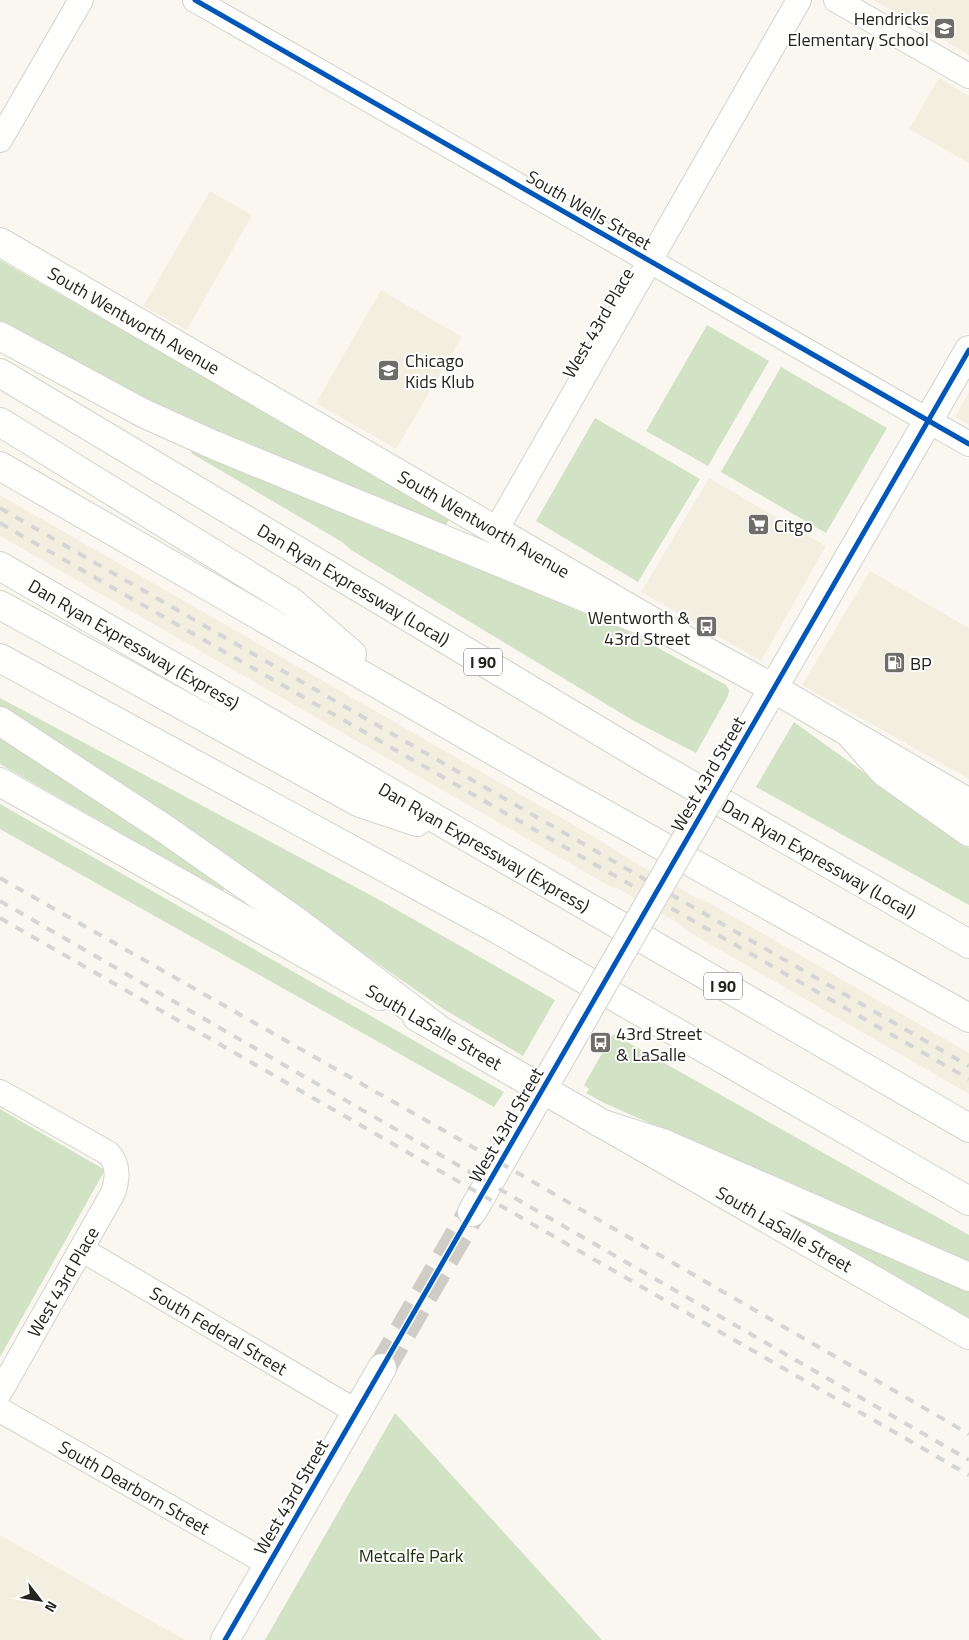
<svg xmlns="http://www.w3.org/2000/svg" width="969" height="1640" font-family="'Titillium Web',sans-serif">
  <rect width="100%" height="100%" fill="#faf7f0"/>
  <!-- built -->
  <g fill="#f3efe0">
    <polygon points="874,0 969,0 969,55"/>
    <polygon points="939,78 969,96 969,163 909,129"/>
    <polygon points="210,191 252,215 187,330 143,306"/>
    <polygon points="381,290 462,337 396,449 316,403"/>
    <polygon points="969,392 969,425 955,417"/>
    <polygon points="709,478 826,546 761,661 641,592"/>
    <polygon points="0,495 591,835 631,860 695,897 710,903 969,1053 969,1094 713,946 684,929 678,923 617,888 611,887 0,536"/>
    <polygon points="870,571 969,628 969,779 802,685"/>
    <polygon points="0,1535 185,1640 0,1640"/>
  </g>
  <!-- green -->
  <g fill="#d2e2c5">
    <polygon points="0,260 450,518 445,527 178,417 112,383 0,321"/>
    <polygon points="707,325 769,361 708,466 646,431"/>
    <polygon points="781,367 887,428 826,533 721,472"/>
    <polygon points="595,418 700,479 638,582 536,521"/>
    <polygon points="194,449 629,632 726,685 729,690 728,696 696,753 634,721 351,550 342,542 191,453"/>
    <polygon points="0,698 376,898 555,1000 523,1056 442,1008 92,766 72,750 0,708"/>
    <polygon points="794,722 969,848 969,905 756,787"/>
    <polygon points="0,737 153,838 225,888 223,892 0,764"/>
    <polygon points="0,804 504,1092 494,1107 0,829"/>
    <polygon points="613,1034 969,1235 969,1263 604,1103 586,1093 589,1089 584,1085"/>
    <polygon points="0,1109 105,1170 0,1357"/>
    <polygon points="779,1209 884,1253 969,1291 969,1318"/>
    <polygon points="395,1413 602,1640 265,1640"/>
  </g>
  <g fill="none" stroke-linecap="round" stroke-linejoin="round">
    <!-- secondary-tunnel -->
    <polyline stroke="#cfcdc6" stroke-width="28" stroke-dasharray="28 14" stroke-linecap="butt" points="382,1368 472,1212"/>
    <defs>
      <g id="street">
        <polyline points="195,0 969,444"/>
        <polyline points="836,0 969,76"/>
        <polyline points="0,140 81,0"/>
        <polyline points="496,530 799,0"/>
        <path d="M0,1092L108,1153C119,1164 118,1178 113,1193L0,1392"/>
        <path id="s1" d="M81,1249L357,1412"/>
        <path id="s2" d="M0,1410L269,1564"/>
      </g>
      <g id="secondary">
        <path id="s3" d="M0,242L674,634L773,688L969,803"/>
        <polyline points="726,770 969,350"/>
        <polyline points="0,782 380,996"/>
        <path id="s4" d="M417,1017L969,1335"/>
        <polyline points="472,1212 584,1017"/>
        <polyline points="225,1640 382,1368"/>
      </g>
      <g id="highway">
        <polyline points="0,336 143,413 214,445 674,634"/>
        <path id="s5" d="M0,373L651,762L969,944"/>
        <polyline points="0,422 292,602 352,654"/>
        <polyline points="0,466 537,776 969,1018"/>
        <path id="s6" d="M0,566L969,1128"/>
        <polyline points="0,605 360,803 417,822"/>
        <polyline points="0,658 497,929 969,1201"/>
        <polyline points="0,721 165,829 296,921 437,1028"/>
        <polyline points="851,735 884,772 969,832"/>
        <polyline points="600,1123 663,1143 969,1277"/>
      </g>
    </defs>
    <!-- street casing -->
    <use href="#street" stroke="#d4d2cc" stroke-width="26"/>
    <!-- secondary casing -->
    <use href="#secondary" stroke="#d4d2cc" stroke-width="30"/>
    <!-- highway casing -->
    <use href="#highway" stroke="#d4d2cc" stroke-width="30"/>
    <!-- street -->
    <use href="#street" stroke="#fefefd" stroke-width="24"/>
    <!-- secondary -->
    <use href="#secondary" stroke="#fefefd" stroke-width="28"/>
    <!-- highway -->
    <use href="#highway" stroke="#fefefd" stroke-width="28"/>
    <!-- rail -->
    <g stroke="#d5d5d3" stroke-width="4" stroke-dasharray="9 9" stroke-linecap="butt">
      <polyline points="0,508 969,1066"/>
      <polyline points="0,523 969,1079"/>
      <polyline points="0,878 471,1146 969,1434"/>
      <polyline points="0,901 969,1460"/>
      <polyline points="0,918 969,1475"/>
    </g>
    <defs>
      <polyline id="secondary-bridge" points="584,1017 726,770"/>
    </defs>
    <!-- secondary-bridge casing -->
    <use href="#secondary-bridge" stroke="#d4d2cc" stroke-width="30" stroke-linecap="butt"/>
    <!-- secondary-bridge -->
    <use href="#secondary-bridge" stroke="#fefefd" stroke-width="28"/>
    <defs>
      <g id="cycleway">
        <polyline points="195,0 969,444"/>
        <polyline points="225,1640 969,350"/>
      </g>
    </defs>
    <!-- cycleway casing -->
    <use href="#cycleway" stroke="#fff" stroke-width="8"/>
    <!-- cycleway -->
    <use href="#cycleway" stroke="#0057b8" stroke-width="5"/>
  </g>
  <!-- icons -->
  <defs>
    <symbol id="school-square" viewBox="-11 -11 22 22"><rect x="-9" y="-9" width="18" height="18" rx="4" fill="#6f6d68" stroke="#fff"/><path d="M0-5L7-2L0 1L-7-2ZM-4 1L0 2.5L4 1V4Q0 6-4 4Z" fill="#fff"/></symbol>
    <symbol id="supermarket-square" viewBox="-11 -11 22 22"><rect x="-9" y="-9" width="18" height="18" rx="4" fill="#6f6d68" stroke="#fff"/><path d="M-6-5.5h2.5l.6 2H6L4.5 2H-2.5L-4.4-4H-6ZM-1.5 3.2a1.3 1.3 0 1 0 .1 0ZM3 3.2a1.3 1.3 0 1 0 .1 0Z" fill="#fff"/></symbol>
    <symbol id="bus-square" viewBox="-11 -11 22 22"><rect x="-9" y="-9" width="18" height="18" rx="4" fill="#6f6d68" stroke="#fff"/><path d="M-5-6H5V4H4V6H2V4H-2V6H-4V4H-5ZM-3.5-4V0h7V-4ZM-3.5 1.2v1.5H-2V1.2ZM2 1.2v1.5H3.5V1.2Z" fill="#fff"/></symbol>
    <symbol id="fuel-square" viewBox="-11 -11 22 22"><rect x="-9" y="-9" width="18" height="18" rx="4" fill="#6f6d68" stroke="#fff"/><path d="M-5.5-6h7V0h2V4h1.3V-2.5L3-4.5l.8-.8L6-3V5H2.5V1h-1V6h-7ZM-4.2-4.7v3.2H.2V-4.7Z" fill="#fff"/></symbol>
  </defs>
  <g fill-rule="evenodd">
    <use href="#school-square" x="932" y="16" width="25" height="25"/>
    <use href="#school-square" x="376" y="358" width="25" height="25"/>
    <use href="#supermarket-square" x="746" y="512" width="25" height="25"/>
    <use href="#bus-square" x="694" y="614" width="25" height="25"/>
    <use href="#fuel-square" x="882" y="650" width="25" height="25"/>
    <use href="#bus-square" x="588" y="1030" width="25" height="25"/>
  </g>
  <g text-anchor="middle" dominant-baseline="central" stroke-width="4" stroke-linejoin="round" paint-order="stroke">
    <!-- shield labels -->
    <g fill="#fff" stroke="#666562" stroke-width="1">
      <rect x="464" y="648.5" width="38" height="27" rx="4"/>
      <rect x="704" y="972.5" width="38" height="27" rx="4"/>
    </g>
    <g font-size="16" font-weight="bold" fill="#24231e">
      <text x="483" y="662">I 90</text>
      <text x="723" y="986">I 90</text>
    </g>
    <!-- poi labels -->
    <g font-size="18" fill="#24231e" stroke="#fff" text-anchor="start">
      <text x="929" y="18" text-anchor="end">Hendricks<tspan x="929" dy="21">Elementary School</tspan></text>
      <text x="405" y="360">Chicago<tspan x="405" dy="21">Kids Klub</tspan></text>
      <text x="774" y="525">Citgo</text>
      <text x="690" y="617" text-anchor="end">Wentworth &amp;<tspan x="690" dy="21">43rd Street</tspan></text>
      <text x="910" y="663">BP</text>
      <text x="616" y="1033">43rd Street<tspan x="616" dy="21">&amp; LaSalle</tspan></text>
    </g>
    <!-- street labels -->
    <g font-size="18" fill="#24231e" stroke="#fff">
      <text transform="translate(589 210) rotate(30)">South Wells Street</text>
      <text stroke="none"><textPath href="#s3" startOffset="155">South Wentworth Avenue</textPath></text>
      <text transform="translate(598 323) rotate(-60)">West 43rd Place</text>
      <text stroke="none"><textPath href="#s3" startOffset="560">South Wentworth Avenue</textPath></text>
      <text stroke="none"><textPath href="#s5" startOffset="412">Dan Ryan Expressway (Local)</textPath></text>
      <text stroke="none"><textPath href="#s6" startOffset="155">Dan Ryan Expressway (Express)</textPath></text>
      <text transform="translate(708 774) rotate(-60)">West 43rd Street</text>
      <text stroke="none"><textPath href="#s6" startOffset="560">Dan Ryan Expressway (Express)</textPath></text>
      <text stroke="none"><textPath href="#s5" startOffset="952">Dan Ryan Expressway (Local)</textPath></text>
      <text transform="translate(434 1027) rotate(30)">South LaSalle Street</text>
      <text transform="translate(506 1125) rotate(-60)">West 43rd Street</text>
      <text stroke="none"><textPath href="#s4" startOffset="424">South LaSalle Street</textPath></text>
      <text transform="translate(63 1282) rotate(-60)">West 43rd Place</text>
      <text stroke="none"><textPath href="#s1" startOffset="160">South Federal Street</textPath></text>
      <text stroke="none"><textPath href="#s2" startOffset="155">South Dearborn Street</textPath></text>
      <text transform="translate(291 1497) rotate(-60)">West 43rd Street</text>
    </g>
    <!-- park labels -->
    <g font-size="18" fill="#1b3209" stroke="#fff">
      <text x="411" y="1555">Metcalfe Park</text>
    </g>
  </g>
  <!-- north arrow -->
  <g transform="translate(40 1600) rotate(121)" stroke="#ffffff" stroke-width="4" paint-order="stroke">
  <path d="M0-4L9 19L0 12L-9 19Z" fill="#24231e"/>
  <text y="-8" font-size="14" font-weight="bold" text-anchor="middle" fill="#24231e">N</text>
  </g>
</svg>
